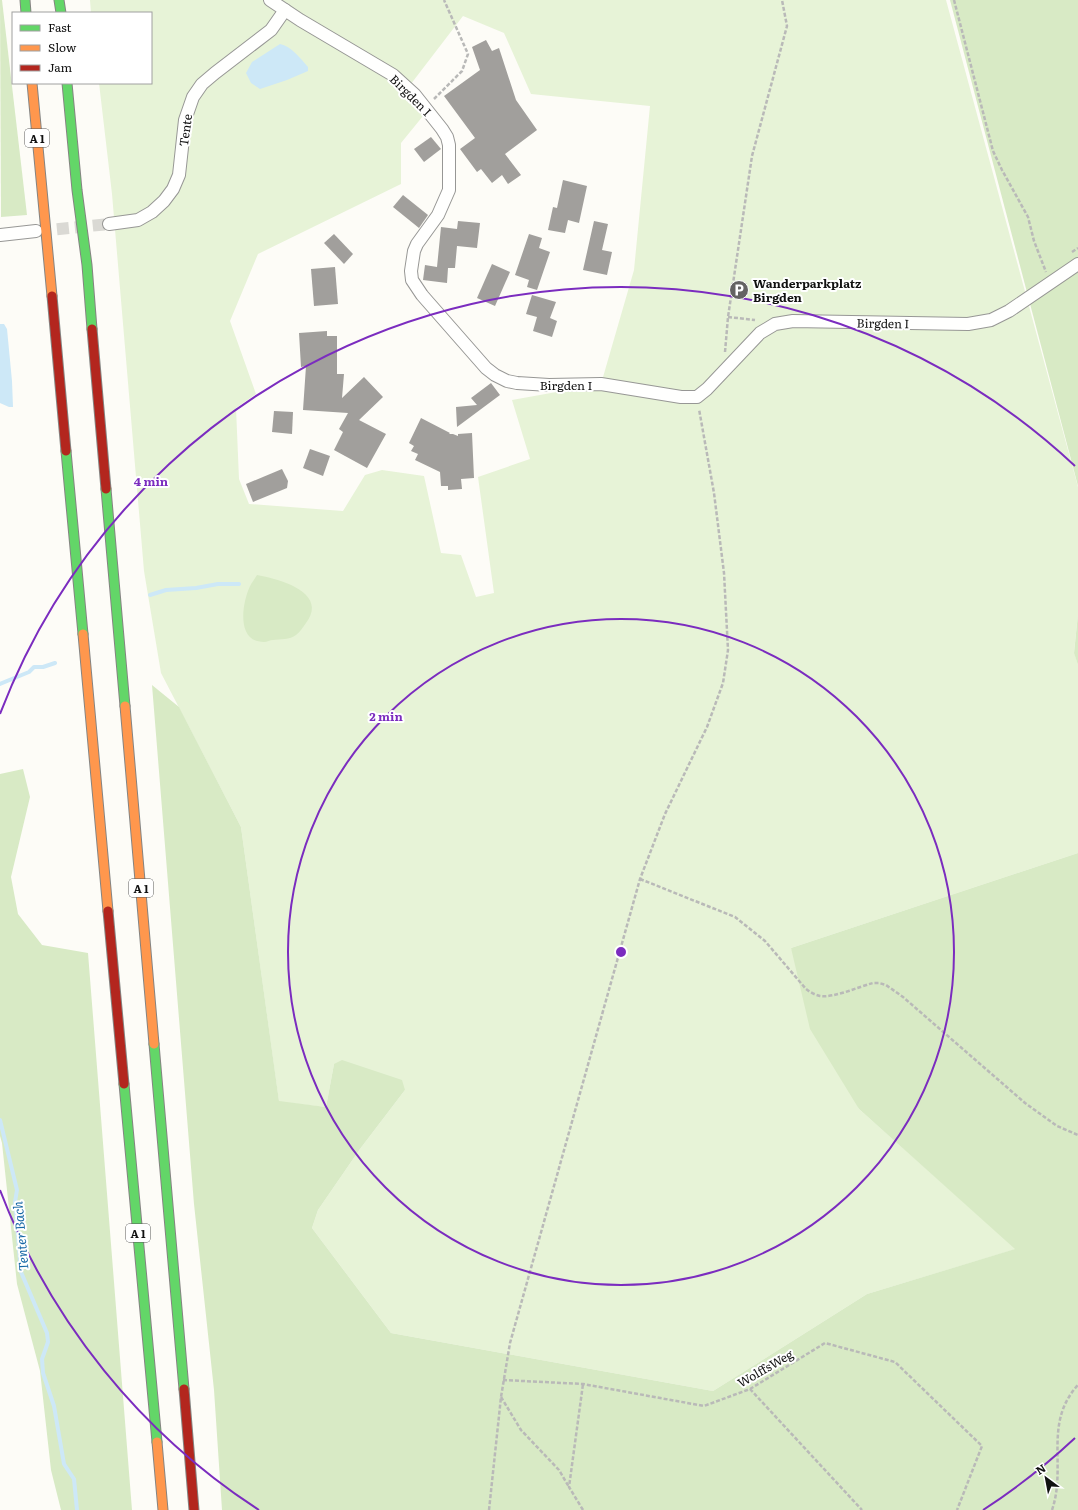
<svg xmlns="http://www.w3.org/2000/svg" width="1078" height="1510" font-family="Literata,serif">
  <rect width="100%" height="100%" fill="#fdfcf7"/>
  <!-- green -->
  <path fill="#e7f3d7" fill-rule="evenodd" d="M90,0H946L1078,487V614L1074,652L1078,665V853L791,948L859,1109L1016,1249L867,1294L713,1391L391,1333L312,1228L318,1210L360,1149L405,1090L334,1064L326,1107L279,1102L241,827L161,673L144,571L112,194L99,83H151V13H91ZM463,16L504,33L531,94L650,106L634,270L601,384L512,400L530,459L478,477L494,593L476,597L461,555L441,553L424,476L382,470L365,475L343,511L249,504L239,479L236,408L256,394L230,321L258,254L401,184V143L423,116L404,93Z"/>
  <!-- forest -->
  <g fill="#d8eac5">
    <polygon points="0,0 2,0 27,215 1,217"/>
    <polygon points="950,0 1078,0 1078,486"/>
    <path d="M257,575C279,579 329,592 306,623C303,627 300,632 296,635C290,640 280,639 273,640C270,640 267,642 264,642C237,642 242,607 248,591C250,585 254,580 257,575Z"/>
    <polygon points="1078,614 1078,665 1074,653"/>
    <polygon points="152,685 179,707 241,827 279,1101 326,1107 334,1064 342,1060 402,1080 405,1090 360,1149 318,1210 312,1228 391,1333 713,1391 867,1294 1015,1249 859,1109 810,1029 791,948 1078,853 1078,1510 222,1510 214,1390 194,1204"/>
    <polygon points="23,769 30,797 11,877 18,914 42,945 88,953 132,1510 61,1510 51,1470 40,1371 17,1284 2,1143 0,1136 0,774"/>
  </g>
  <!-- water -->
  <g fill="#cde8f7">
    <path d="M280,44C291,46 301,59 308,67V71L287,80L260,89L251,83L246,73L252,62Z"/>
    <polygon points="0,324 4,324 7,329 12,381 13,407 9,407 0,403"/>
  </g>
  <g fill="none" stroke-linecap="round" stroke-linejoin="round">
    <!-- stream -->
    <g stroke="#cde8f7" stroke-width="4">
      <polyline points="150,595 166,590 196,588 218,584 239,584"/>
      <polyline points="0,684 29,672 34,667 43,667 55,663"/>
      <polyline points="0,1120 17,1190 15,1202 21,1272 47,1333 48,1342 42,1359 43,1373 54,1406 64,1464 74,1479 77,1510"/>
    </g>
  </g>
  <!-- building -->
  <g fill="#a19f9c">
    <polygon points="486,40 492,51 499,48 516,100 537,130 505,154 521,175 508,184 502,175 492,183 481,169 477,172 460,149 475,138 444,96 480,70 472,47"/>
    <polygon points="431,137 441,149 424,162 414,149"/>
    <polygon points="563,180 587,186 579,223 568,220 565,233 548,230 553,207 557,208"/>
    <polygon points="403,195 428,215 419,228 393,207"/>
    <polygon points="458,221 480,223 477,248 457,246 455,268 448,268 447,283 423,280 425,265 437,267 441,227 457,229"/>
    <polygon points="594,221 608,224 602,250 612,252 607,275 583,270"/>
    <polygon points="334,234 353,254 344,264 324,243"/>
    <polygon points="529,234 542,238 539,248 550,252 537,290 527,287 529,280 515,275"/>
    <polygon points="492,264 510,272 495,306 477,298"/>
    <polygon points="335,267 338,304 314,306 311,269"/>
    <polygon points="532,295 556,302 550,318 557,321 552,337 533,331 537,317 526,314"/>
    <polygon points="327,331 327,336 337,336 337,374 344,374 342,398 364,377 383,397 359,420 386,434 367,468 334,450 343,432 339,429 348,413 303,410 306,366 301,367 299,333"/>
    <polygon points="491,383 500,395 457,427 456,407 477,405 471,398"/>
    <polygon points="274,411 293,412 292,434 272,432"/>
    <polygon points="421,418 450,433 449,434 453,434 458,436 458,434 472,433 474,478 461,479 462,489 448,490 448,486 441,486 440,472 415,460 418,454 411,451 414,446 409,443"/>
    <polygon points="310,449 330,456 323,476 303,468"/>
    <polygon points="282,469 288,481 287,488 253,502 246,484"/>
  </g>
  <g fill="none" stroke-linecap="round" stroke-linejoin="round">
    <!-- street-tunnel -->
    <polyline stroke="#dad9d4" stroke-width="12" stroke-dasharray="12 6" stroke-linecap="butt" points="39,231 109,224"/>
    <defs>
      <g id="street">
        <polyline points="270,0 300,20 393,75 415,95 442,129 447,137 449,145 449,190 438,215 417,244 414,251 411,271 412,280 422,295 486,368 495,375 507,381 517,383 549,385 601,384 681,397 697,397 707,389 760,333 775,324 793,321 968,324 991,320 1009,311 1078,264"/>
        <polyline points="109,224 138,220 152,212 164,201 173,189 179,175 185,120 193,97 202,84 215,73 271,30 285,10"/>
        <polyline points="0,235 36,231"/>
      </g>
      <g id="fast">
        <polyline points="25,0 26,13"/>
        <polyline points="59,0 61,13"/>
        <polyline points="67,83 77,190 87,265 92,329"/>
        <polyline points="66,451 83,634"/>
        <polyline points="106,489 125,706"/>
        <polyline points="154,1044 184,1389"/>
        <polyline points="124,1084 157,1442"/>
      </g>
      <g id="slow">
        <polyline points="32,83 52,296"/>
        <polyline points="83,634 108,911"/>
        <polyline points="125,706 154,1044"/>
        <polyline points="157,1442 163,1510"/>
      </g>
      <g id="jam">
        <polyline points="52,296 66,451"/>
        <polyline points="92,329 106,489"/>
        <polyline points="108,911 124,1084"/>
        <polyline points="184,1389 194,1510"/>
      </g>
    </defs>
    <!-- street casing -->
    <use href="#street" stroke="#979795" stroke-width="14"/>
    <!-- fast casing -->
    <use href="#fast" stroke="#858482" stroke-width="11"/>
    <!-- slow casing -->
    <use href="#slow" stroke="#858482" stroke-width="11"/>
    <!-- jam casing -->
    <use href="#jam" stroke="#858482" stroke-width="11"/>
    <!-- path -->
    <g stroke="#b9b9b8" stroke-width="2.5" stroke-dasharray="4 2" stroke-linecap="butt">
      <polyline points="954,0 993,151 1002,170 1028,217 1034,241 1046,272"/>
      <polyline points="434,99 462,71 468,54 444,0"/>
      <polyline points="1072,252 1078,248"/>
      <polyline points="728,317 755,320"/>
      <polyline points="725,352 728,317 752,156 787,26 782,0"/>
      <path d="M640,879L735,917L765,941L806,989C810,992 815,995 820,996C834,998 858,987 873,983H879L886,985L903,997L1025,1103L1057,1126L1078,1135"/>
      <polyline points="503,1380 583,1384 704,1406 750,1389 825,1343 895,1362 982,1446 957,1510"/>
      <polyline points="750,1389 862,1510"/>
      <polyline points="501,1397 521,1430 559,1470 569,1487"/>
      <polyline points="489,1510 501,1397 510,1343 640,879 665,814 707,727 723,683 728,650 724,573 714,493 699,409"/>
      <polyline points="583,1510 569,1487 583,1384"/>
      <path d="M1052,1510C1067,1466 1043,1423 1078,1385"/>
    </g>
    <!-- street -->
    <use href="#street" stroke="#fffffe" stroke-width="12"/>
    <!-- fast -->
    <use href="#fast" stroke="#63d668" stroke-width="9"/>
    <!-- slow -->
    <use href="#slow" stroke="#ff974d" stroke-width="9"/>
    <!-- jam -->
    <use href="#jam" stroke="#b3261e" stroke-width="9"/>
  </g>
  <!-- distance rings -->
  <g fill="none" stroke="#7b2cbf" stroke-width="2">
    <circle cx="621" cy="952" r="333"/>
    <path d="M1075 1438A665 665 0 0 1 983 1510M259 1510A665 665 0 0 1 0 1190M0 714A665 665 0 0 1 1075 466"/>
  </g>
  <!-- icons -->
  <defs>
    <symbol id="parking-disc" viewBox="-11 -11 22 22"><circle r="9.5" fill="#646362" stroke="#fff"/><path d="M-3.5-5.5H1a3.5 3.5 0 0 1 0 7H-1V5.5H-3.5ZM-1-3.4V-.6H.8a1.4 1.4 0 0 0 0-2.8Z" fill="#fff"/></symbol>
  </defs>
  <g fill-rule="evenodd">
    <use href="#parking-disc" x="728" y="279" width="22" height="22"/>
  </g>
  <g text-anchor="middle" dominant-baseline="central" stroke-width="4" stroke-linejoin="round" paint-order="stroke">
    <!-- shield labels -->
    <g fill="#fff" stroke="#585858" stroke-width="1">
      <rect x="25" y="129" width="24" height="18" rx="3"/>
      <rect x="129" y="879" width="24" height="18" rx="3"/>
      <rect x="126" y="1224" width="24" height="18" rx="3"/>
    </g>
    <g font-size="11" font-weight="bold" fill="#111">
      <text x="37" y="138">A 1</text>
      <text x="141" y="888">A 1</text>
      <text x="138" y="1233">A 1</text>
    </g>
    <!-- street labels -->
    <g font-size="12" fill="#111" stroke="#fff">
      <text transform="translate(411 95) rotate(45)">Birgden I</text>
      <text transform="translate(185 130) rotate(-82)">Tente</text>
      <text transform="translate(883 323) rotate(1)">Birgden I</text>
      <text x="566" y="385">Birgden I</text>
      <text transform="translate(765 1368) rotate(-30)">WolffsWeg</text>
    </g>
    <!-- poi labels -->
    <g font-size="12" font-weight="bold" fill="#111" stroke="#fff" text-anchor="start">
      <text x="753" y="283">Wanderparkplatz<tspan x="753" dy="14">Birgden</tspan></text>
    </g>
    <!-- water labels -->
    <g font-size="13" font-style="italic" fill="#1768a6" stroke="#fff">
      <text transform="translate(20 1236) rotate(-95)">Tenter Bach</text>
    </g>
  </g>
  <circle cx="621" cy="952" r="6" fill="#7b2cbf" stroke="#fff" stroke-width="2"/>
  <g font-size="12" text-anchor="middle" font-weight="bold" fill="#7b2cbf" stroke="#fff" stroke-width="4" stroke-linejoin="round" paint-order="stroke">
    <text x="151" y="486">4 min</text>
    <text x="386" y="721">2 min</text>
  </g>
  <!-- legend -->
  <rect x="12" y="12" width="140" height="72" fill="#ffffff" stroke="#a0a0a0"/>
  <rect x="20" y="25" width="20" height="6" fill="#63d668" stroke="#a0a0a0"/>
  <text x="48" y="32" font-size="12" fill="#111111">Fast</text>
  <rect x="20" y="45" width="20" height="6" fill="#ff974d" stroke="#a0a0a0"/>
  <text x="48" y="52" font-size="12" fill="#111111">Slow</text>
  <rect x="20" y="65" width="20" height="6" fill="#b3261e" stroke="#a0a0a0"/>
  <text x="48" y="72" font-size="12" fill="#111111">Jam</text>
  <!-- north arrow -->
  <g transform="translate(1046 1478) rotate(328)" stroke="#ffffff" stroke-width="3" paint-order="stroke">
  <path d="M0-3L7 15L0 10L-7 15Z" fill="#111111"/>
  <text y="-6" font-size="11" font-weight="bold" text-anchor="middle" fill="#111111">N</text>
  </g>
</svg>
